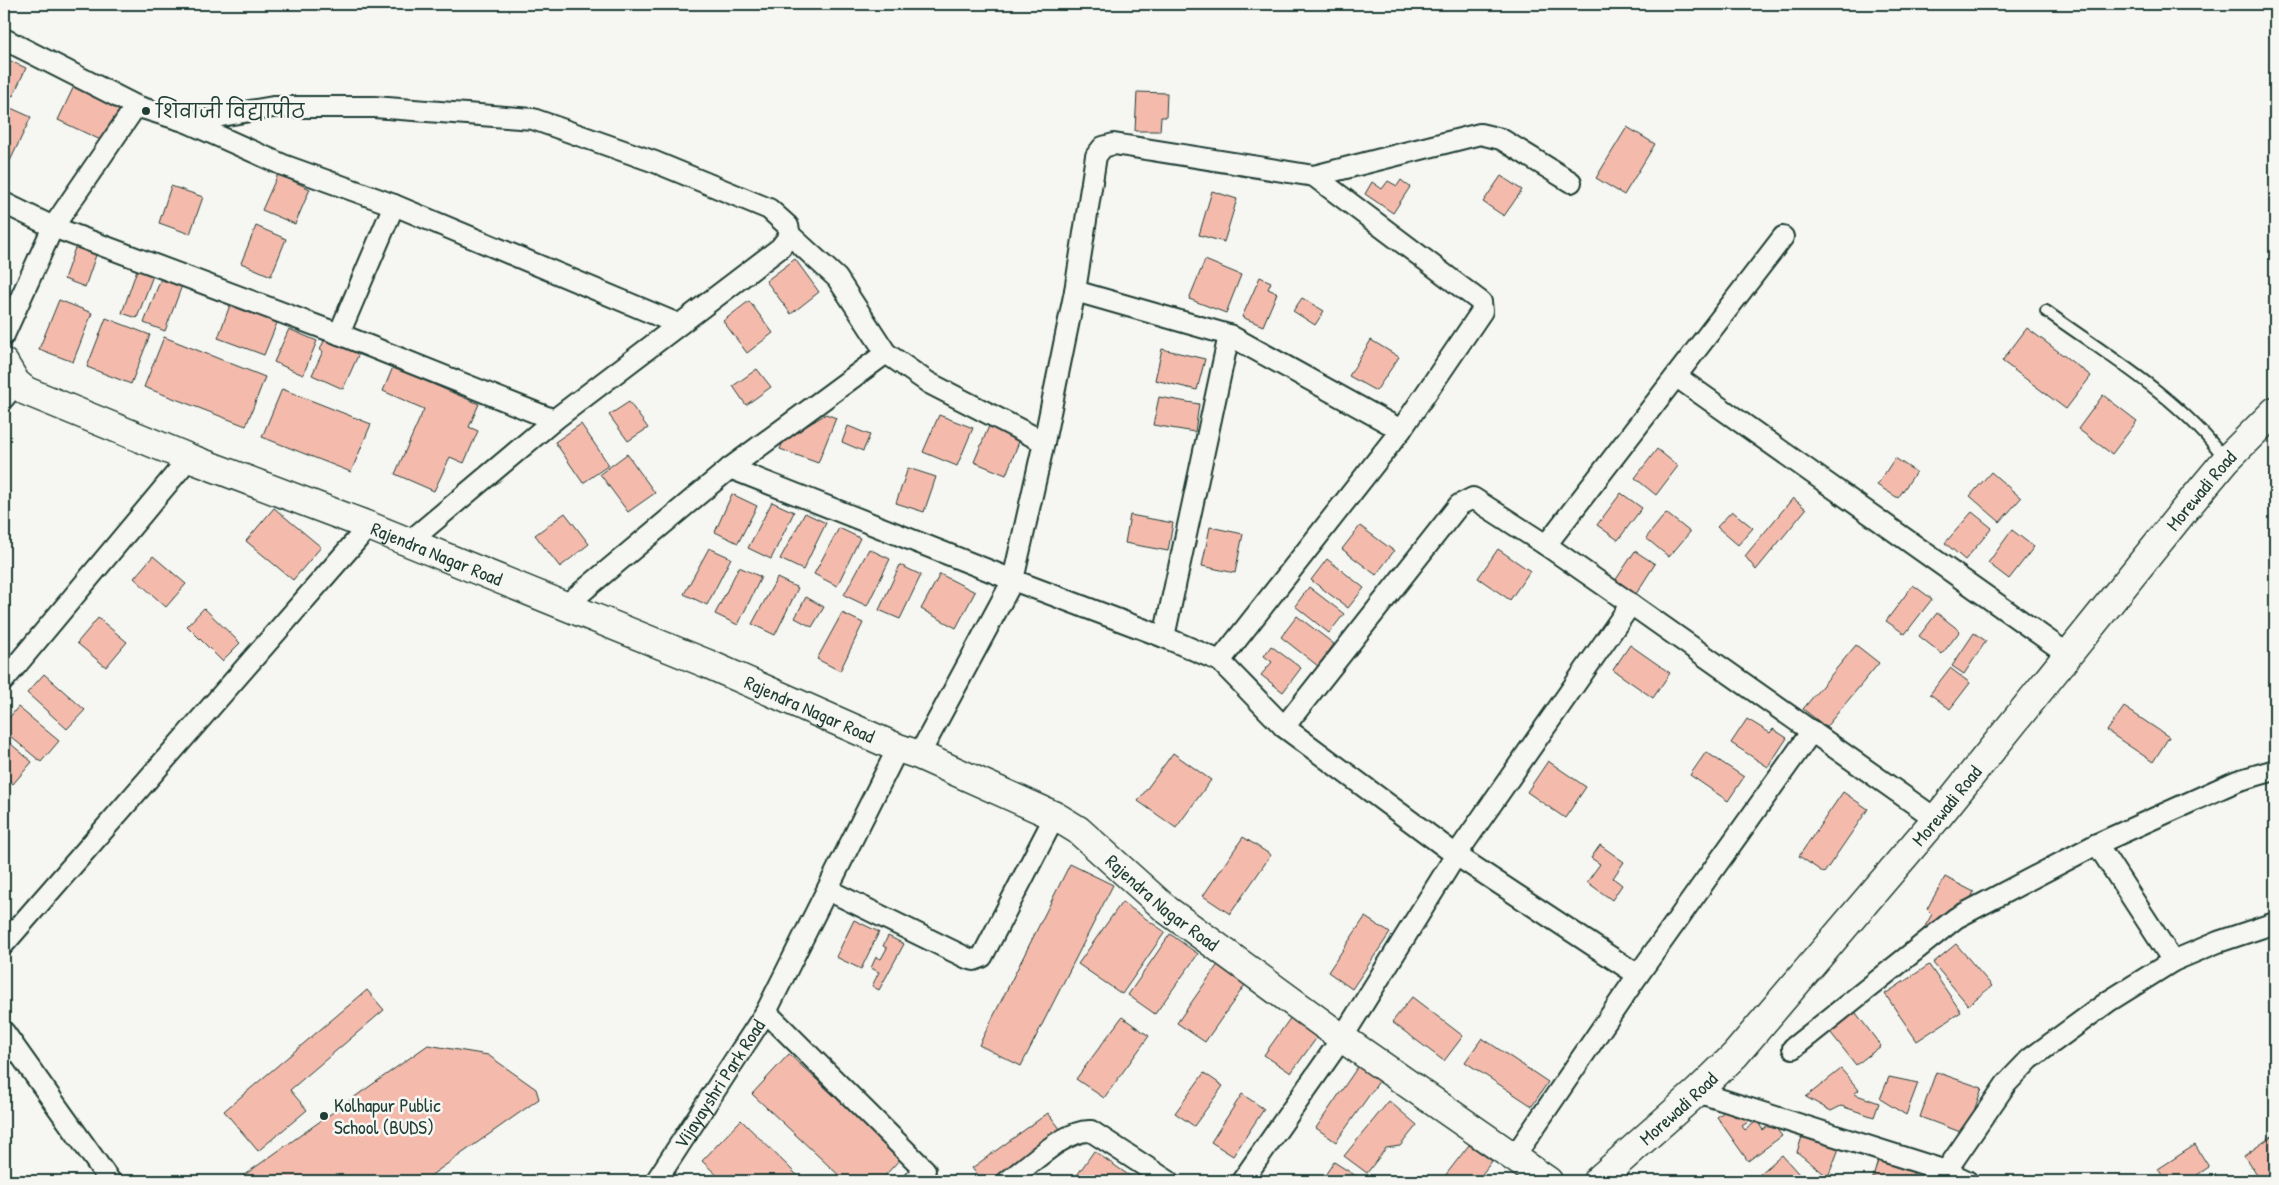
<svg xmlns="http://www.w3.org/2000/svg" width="2279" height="1185" font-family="'Patrick Hand','Playpen Sans Deva',sans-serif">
  <rect width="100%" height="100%" fill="#f6f6f2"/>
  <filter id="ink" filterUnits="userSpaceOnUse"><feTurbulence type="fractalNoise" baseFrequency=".02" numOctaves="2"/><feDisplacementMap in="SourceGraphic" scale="10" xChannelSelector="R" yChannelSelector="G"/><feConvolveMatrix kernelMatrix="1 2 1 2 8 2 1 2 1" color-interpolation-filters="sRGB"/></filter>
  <g filter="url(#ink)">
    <!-- building -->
    <g fill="#f4bbad" stroke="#1f3d34">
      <polygon points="4,58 26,68 13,96 4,92"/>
      <polygon points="75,84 122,106 105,142 58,120"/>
      <polygon points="1137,92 1167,93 1166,117 1161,117 1160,131 1135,131"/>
      <polygon points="4,105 31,117 10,161 4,158"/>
      <polygon points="1627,127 1655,144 1624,195 1596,178"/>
      <polygon points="278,174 310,189 295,224 262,210"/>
      <polygon points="1501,176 1522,190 1504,216 1483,202"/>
      <polygon points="1401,180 1410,187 1393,213 1365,194 1372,182 1382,189 1388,181 1397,186"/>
      <polygon points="171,186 203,197 190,234 159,223"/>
      <polygon points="1212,191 1237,199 1224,242 1199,235"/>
      <polygon points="256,226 286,239 271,276 241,263"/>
      <polygon points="76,245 97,252 85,287 64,279"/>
      <polygon points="795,259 819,292 791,314 766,281"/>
      <polygon points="1205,260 1241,275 1226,313 1189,299"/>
      <polygon points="139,264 155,270 137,318 122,313"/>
      <polygon points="163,273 184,280 165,331 144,323"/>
      <polygon points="1260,277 1271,282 1268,289 1277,293 1263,326 1242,317"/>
      <polygon points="1302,298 1324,311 1315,325 1293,311"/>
      <polygon points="59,300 92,313 73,362 39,349"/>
      <polygon points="749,301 773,333 747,353 723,321"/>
      <polygon points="230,305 277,323 264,355 218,338"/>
      <polygon points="106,318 150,335 131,384 87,367"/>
      <polygon points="2027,328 2091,376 2066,409 2002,361"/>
      <polygon points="289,329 317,341 303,375 274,362"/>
      <polygon points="326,336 360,351 343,389 312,375 323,351 320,350"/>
      <polygon points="164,337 265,377 246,426 144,387"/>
      <polygon points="1371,340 1399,357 1376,391 1349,376"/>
      <polygon points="1162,349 1205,359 1197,390 1155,380"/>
      <polygon points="393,367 479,404 469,427 478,431 464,463 450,457 434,491 395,474 424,409 383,391"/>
      <polygon points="757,369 771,387 746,405 733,386"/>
      <polygon points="282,389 371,424 351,472 262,437"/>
      <polygon points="2103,395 2137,421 2112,454 2078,429"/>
      <polygon points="1159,397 1199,404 1195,432 1153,425"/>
      <polygon points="629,402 648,428 628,441 609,415"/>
      <polygon points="826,414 836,418 818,463 780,449 784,440"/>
      <polygon points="939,415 973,428 957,466 923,452"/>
      <polygon points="581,424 609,465 583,483 555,442"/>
      <polygon points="848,426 870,435 863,451 842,442"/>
      <polygon points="989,426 1020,439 1006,475 974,462"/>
      <polygon points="1657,449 1678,466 1656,495 1635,478"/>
      <polygon points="627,454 655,493 628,512 600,474"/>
      <polygon points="1895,458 1916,472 1898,498 1877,485"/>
      <polygon points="908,468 936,477 924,512 896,503"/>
      <polygon points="1991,472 2021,498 2000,522 1970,496"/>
      <polygon points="1621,493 1642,508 1618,540 1597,525"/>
      <polygon points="732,494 757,506 738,543 715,532"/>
      <polygon points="1793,498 1806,509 1756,570 1745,556"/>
      <polygon points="772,502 794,512 771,559 748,548"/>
      <polygon points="274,508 321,547 293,580 246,541"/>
      <polygon points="1732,511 1753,528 1738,545 1717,527"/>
      <polygon points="1972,512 1992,528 1965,560 1945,543"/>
      <polygon points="565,513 589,544 560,567 535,535"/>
      <polygon points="805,513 826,523 803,570 780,559"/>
      <polygon points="1666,513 1690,532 1669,557 1646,538"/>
      <polygon points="1130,515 1173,523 1168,551 1125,543"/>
      <polygon points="1360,526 1394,551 1376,575 1342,549"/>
      <polygon points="1210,527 1243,534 1235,573 1202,566"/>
      <polygon points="839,528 860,538 837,586 814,574"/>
      <polygon points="2012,530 2034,547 2009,579 1988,563"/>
      <polygon points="709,548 731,558 707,605 684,594"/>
      <polygon points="869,549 890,559 867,606 844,595"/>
      <polygon points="1498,549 1530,571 1510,600 1478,578"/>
      <polygon points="1635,551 1655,564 1636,594 1615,581"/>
      <polygon points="153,556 186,584 166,607 134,578"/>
      <polygon points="1327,559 1364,588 1348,608 1311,580"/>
      <polygon points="900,565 921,575 900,619 879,610"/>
      <polygon points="739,567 761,577 738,625 715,614"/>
      <polygon points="940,574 975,592 956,628 921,609"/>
      <polygon points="777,578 798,588 775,635 752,624"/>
      <polygon points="1913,585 1932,599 1905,634 1886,621"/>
      <polygon points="1309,587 1344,614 1329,633 1295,606"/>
      <polygon points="806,597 824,607 812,627 795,618"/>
      <polygon points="204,608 240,643 222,661 187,626"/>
      <polygon points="842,613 863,623 840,671 817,659"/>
      <polygon points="1937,613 1960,631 1942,654 1919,636"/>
      <polygon points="1297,616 1334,644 1318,666 1281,637"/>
      <polygon points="98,618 127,642 106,667 77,643"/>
      <polygon points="1974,633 1986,641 1964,674 1952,666"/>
      <polygon points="1630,645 1670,673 1653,698 1613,670"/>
      <polygon points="1856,645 1879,663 1826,727 1803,709"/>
      <polygon points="1271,646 1301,668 1283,692 1261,675 1272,662 1264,656"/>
      <polygon points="1950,668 1970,683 1950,709 1930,694"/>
      <polygon points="44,674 85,710 67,729 27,693"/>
      <polygon points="18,707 59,741 41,762 4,731 4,724"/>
      <polygon points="2124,707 2169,737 2153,762 2107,731"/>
      <polygon points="1747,719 1770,733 1773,729 1787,738 1768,767 1731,743"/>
      <polygon points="4,738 32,762 13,784 4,776"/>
      <polygon points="1706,752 1744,777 1728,801 1690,775"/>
      <polygon points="1173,753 1211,780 1176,828 1138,801"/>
      <polygon points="1548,761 1586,787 1565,818 1527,792"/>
      <polygon points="1843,792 1868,809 1824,873 1799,856"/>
      <polygon points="1243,837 1271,855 1230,914 1203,896"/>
      <polygon points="1600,845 1624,862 1613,878 1622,885 1612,900 1587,882 1600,864 1591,858"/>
      <polygon points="1070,864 1113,885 1021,1066 979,1045"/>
      <polygon points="1945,877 1974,892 1965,909 1931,934 1923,930 1932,914 1927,909"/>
      <polygon points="1122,902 1165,932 1122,994 1078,964"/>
      <polygon points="1365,917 1390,933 1352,989 1328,972"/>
      <polygon points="854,920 879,932 861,969 836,957"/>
      <polygon points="1170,934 1198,954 1155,1014 1128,995"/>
      <polygon points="888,936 904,944 879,990 872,986 879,972 871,968 876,957 881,959 887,948 883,946"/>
      <polygon points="1956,944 1992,986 1968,1005 1933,963"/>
      <polygon points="1219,963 1247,982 1205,1042 1177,1023"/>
      <polygon points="1929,965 1961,1012 1917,1041 1885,994"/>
      <polygon points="367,990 384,1010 290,1090 307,1110 258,1151 224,1111"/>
      <polygon points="1412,997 1463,1036 1444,1061 1392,1022"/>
      <polygon points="1853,1009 1881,1046 1856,1065 1827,1028"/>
      <polygon points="1122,1017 1149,1036 1104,1098 1076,1079"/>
      <polygon points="1291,1017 1318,1036 1291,1073 1264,1055"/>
      <polygon points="1482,1038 1548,1082 1532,1106 1465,1062"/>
      <polygon points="428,1045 488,1055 536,1089 539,1099 423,1181 243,1181 240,1178"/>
      <polygon points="789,1054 901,1158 880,1181 845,1181 752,1094"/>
      <polygon points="1359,1065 1380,1080 1336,1142 1316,1128"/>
      <polygon points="1841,1069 1859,1090 1854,1094 1879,1103 1874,1117 1841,1106 1831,1111 1806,1097"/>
      <polygon points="1936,1072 1982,1088 1966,1134 1920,1117"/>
      <polygon points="1204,1073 1223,1086 1194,1126 1175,1113"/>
      <polygon points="1889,1077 1918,1083 1906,1115 1880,1099"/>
      <polygon points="1242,1094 1264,1109 1233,1156 1211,1142"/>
      <polygon points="1389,1101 1417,1125 1400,1146 1386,1148 1367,1173 1344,1156"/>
      <polygon points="1729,1108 1735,1117 1741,1113 1748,1122 1742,1126 1745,1130 1757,1121 1763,1130 1772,1123 1782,1136 1748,1161 1717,1117"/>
      <polygon points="1048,1113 1061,1130 989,1181 982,1181 972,1168"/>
      <polygon points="741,1120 800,1178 797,1181 723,1181 702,1161"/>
      <polygon points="1803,1134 1840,1146 1828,1177 1797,1152"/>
      <polygon points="2275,1134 2275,1181 2261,1181 2244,1156"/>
      <polygon points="1469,1145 1492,1161 1477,1181 1441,1181"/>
      <polygon points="2195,1145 2209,1167 2188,1181 2166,1181 2158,1169"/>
      <polygon points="1094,1151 1137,1181 1073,1181"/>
      <polygon points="1782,1155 1805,1181 1767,1181 1760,1174"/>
      <polygon points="1879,1157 1915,1168 1911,1181 1872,1181"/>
      <polygon points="1334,1162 1361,1179 1360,1181 1321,1181"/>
    </g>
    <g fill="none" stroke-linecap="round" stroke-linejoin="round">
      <defs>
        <path id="lane" d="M2046,311C2107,355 2180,398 2225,459"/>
        <g id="street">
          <polyline points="4,39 136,106 187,122 283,165 394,205 678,324"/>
          <polyline points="187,122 273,107 374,107 533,119 655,162 769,209 788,226 790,235 837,278 886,353 929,383 1044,442"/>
          <polyline points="1314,176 1480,134 1501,139 1571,182"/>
          <polyline points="4,203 53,227 339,334 554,420 780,248 790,235"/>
          <polyline points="1075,291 1229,335 1401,430"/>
          <polyline points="339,334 394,205"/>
          <polyline points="4,335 53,227 136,106"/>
          <polyline points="1677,377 2069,655"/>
          <polyline points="4,398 16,383"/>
          <polyline points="730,468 1013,580 1164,637 1220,661 1401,430 1482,311 1481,302 1314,176 1114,144 1103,147 1096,156 1075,291 1044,442 1013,580 919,755"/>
          <polyline points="409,542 554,420"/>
          <polyline points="1631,604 1936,819"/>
          <polyline points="565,606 730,468 886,353"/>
          <polyline points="1164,637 1229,335"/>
          <polyline points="1220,661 1284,727 1456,855 1638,975"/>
          <polyline points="4,680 189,458"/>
          <polyline points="1284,727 1459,505 1473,498 1546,545"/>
          <polyline points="898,748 766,1012 925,1170 914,1181"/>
          <polyline points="2097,844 2173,961"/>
          <polyline points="828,890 967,958 974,960 982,957 1055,816"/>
          <polyline points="4,944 369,526"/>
          <polyline points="4,1032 110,1181"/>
          <polyline points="1793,1048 1956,918 2097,844 2237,781 2275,770"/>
          <polyline points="1697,1092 1946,1171 1967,1181"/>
          <polyline points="1514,1157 1638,975 1812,731"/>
          <path id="s1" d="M656,1181L766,1012"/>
          <path d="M1008,1181C1029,1166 1065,1129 1091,1131L1168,1181"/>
          <polyline points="1242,1181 1342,1038 1456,855 1631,604 1546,545 1783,237"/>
          <polyline points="1943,1181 1946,1171 2006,1084 2030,1059 2109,1001 2173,961 2218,942 2275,923"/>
        </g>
        <g id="secondary">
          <path id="s2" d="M4,363L16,383L26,391L189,458L369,526L708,664L898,748L919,755L1055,816L1078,830L1167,910L1342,1038L1548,1181"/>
          <path id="s3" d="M1597,1181L1697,1092L1735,1055L1936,819L2186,508L2226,460L2275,411"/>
        </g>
      </defs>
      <!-- lane casing -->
      <use href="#lane" stroke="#1f3d34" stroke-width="14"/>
      <!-- street casing -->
      <use href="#street" stroke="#1f3d34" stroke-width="24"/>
      <!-- secondary casing -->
      <use href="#secondary" stroke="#1f3d34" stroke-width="31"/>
      <!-- lane -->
      <use href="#lane" stroke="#f6f6f2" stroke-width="10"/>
      <!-- street -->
      <use href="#street" stroke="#f6f6f2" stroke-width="20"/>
      <!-- secondary -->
      <use href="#secondary" stroke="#f6f6f2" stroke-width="28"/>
    </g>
  </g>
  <!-- markers -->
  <g fill="#1f3d34" stroke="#f6f6f2" stroke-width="2">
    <circle cx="146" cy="111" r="5"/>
    <circle cx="324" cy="1116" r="5"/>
  </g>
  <g text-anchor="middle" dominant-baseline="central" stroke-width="5" stroke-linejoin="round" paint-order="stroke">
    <!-- poi labels -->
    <g font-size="19" fill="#1f3d34" stroke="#f6f6f2" text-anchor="start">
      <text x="156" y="111">शिवाजी विद्यापीठ</text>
      <text x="334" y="1105">Kolhapur Public<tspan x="334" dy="22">School (BUDS)</tspan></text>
    </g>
    <!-- street labels -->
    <g font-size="19" fill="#1f3d34" stroke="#f6f6f2">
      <text stroke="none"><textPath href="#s3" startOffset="919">Morewadi Road</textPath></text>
      <text stroke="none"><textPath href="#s2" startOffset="478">Rajendra Nagar Road</textPath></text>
      <text stroke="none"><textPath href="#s2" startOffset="882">Rajendra Nagar Road</textPath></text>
      <text stroke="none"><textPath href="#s3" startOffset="514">Morewadi Road</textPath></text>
      <text stroke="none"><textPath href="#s2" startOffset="1288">Rajendra Nagar Road</textPath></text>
      <text stroke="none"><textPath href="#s1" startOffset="116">Vijayayshri Park Road</textPath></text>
      <text stroke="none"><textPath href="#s3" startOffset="109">Morewadi Road</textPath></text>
    </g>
  </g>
  <!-- margin -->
  <rect width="2279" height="1185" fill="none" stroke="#f6f6f2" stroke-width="20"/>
  <rect x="10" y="10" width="2259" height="1165" fill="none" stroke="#1f3d34" stroke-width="2" filter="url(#ink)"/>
</svg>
